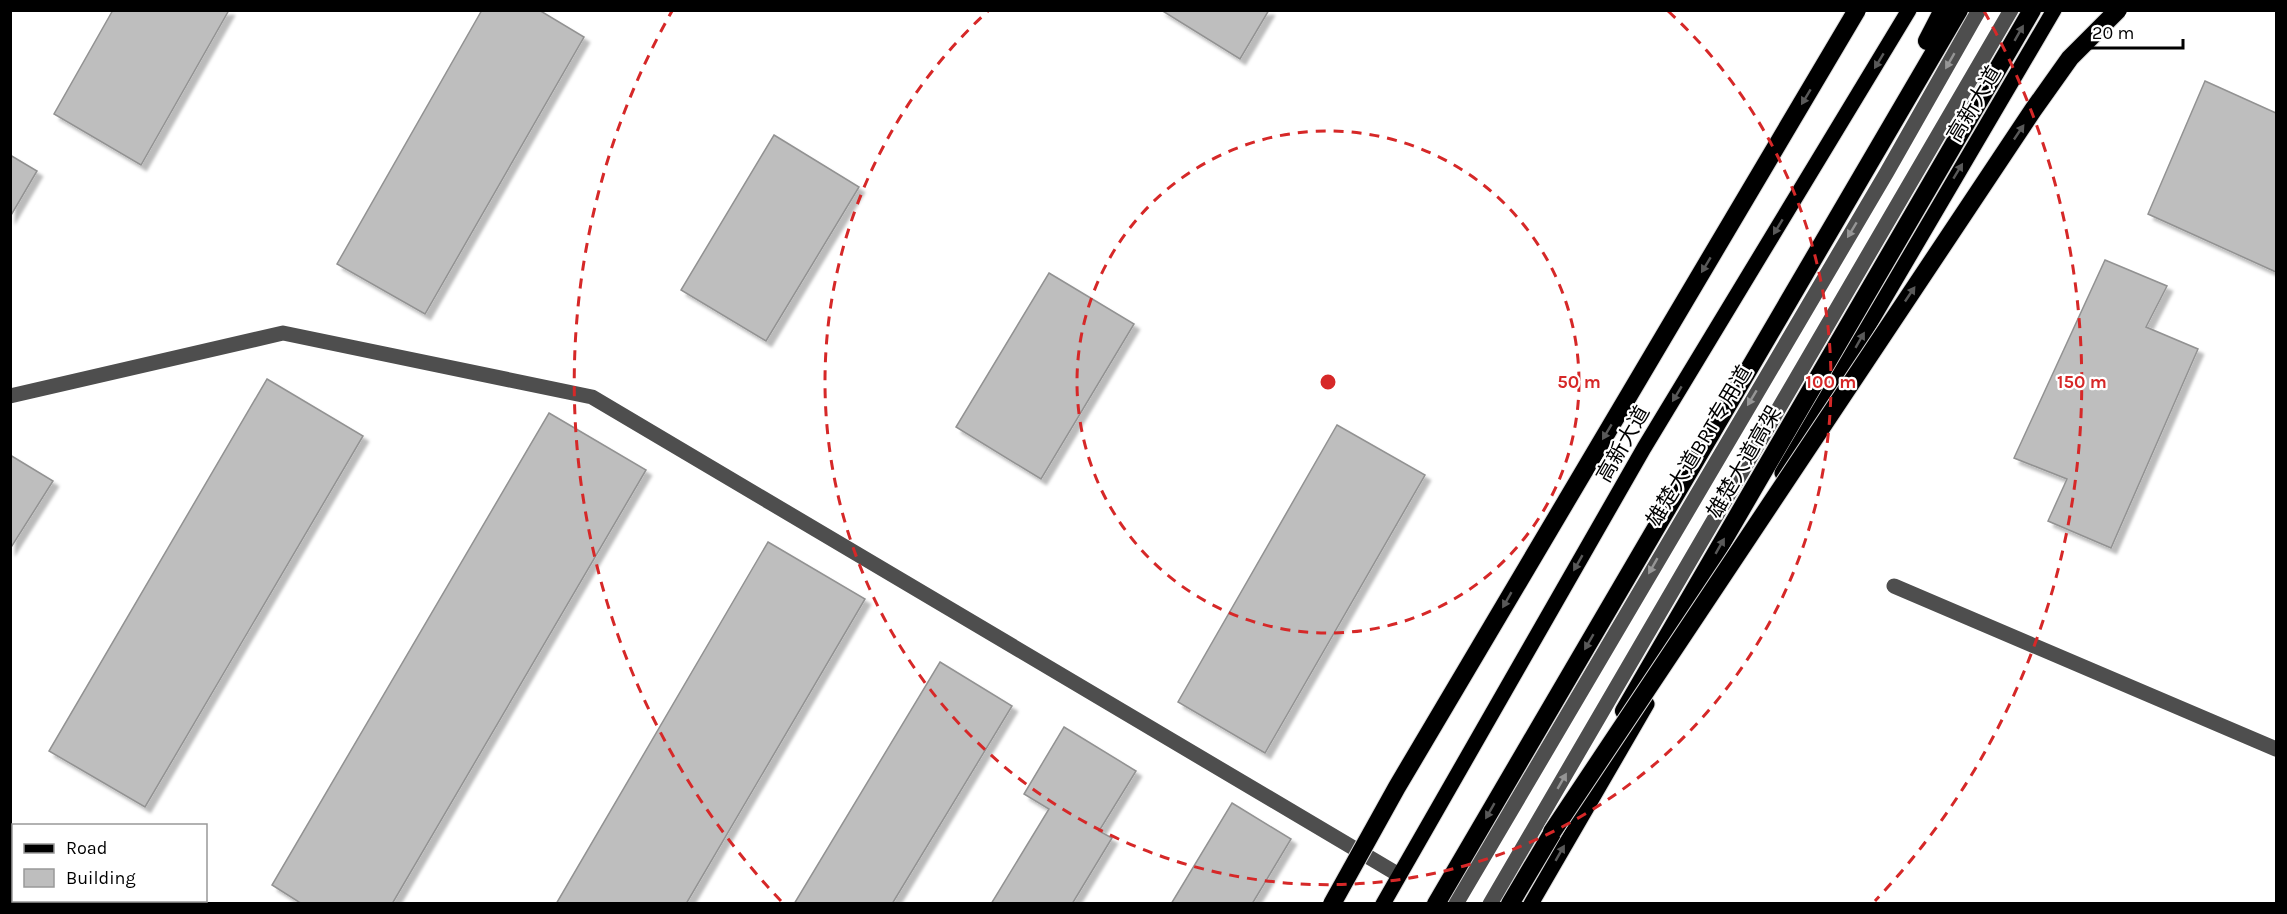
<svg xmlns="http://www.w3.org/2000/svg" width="2287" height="914" font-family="Karla,'Noto Sans SC',sans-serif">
  <defs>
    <filter id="shadow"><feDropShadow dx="5.5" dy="5.5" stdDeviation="1.5" flood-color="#0004"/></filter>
  </defs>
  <rect width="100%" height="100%" fill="#fff"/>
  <!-- building -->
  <g fill="#bebebe" stroke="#929292" stroke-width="1.5" filter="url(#shadow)">
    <polygon points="113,10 229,10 141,165 54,114"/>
    <polygon points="482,10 539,10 584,37 425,314 337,264"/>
    <polygon points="1161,10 1269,10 1240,59"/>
    <polygon points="2205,81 2276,113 2276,272 2148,214"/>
    <polygon points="774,135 859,187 766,341 681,290"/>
    <polygon points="10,155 37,171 10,217"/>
    <polygon points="2105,260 2167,286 2146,327 2198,349 2111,548 2048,521 2067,479 2014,458"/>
    <polygon points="1049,273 1134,324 1041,479 956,427"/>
    <polygon points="267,379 363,436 145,807 49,751"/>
    <polygon points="549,413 646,470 392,904 302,904 272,885"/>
    <polygon points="1337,425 1425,475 1265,753 1178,702"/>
    <polygon points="10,455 53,481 10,549"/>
    <polygon points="768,542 865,599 686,904 556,904"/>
    <polygon points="940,662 1012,706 892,904 794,904"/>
    <polygon points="1064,727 1136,771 1099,831 1112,838 1072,904 991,904 1049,809 1024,794"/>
    <polygon points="1232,803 1291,839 1252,904 1171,904"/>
  </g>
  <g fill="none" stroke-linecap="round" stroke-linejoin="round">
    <defs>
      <g id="major">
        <polyline points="1782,473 2054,10"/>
        <polyline points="1383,904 1644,448 1909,10"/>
        <polyline points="1531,904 1647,704"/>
      </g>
      <g id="highway">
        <polyline points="1927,41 1943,10"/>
        <polyline points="1624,711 2032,10"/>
        <polyline points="1436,904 1959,10"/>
        <polyline points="1510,904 1560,820"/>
      </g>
    </defs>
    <!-- major casing -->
    <use href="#major" stroke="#dbdbdb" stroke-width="17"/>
    <!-- highway casing -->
    <use href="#highway" stroke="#dbdbdb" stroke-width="20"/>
    <!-- minor -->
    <g stroke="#4e4e4e" stroke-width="15">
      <polyline points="10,396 283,333 592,397 1399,875"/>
      <polyline points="1894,586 2276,749"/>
      <polyline points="1456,904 1887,172 1979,10"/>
      <polyline points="1490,904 2011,10"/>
    </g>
    <!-- major -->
    <use href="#major" stroke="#000" stroke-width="15"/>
    <!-- highway -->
    <use href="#highway" stroke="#000" stroke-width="18"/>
    <defs>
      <g id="highway-bridge">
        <polyline points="1552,832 2033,110 2070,58 2118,10"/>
        <polyline points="1332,904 1397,787 1857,10"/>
      </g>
    </defs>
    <!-- highway-bridge casing -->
    <use href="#highway-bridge" stroke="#dbdbdb" stroke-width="20" stroke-linecap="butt"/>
    <!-- highway-bridge -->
    <use href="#highway-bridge" stroke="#000" stroke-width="18"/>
  </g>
  <!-- one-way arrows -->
  <defs><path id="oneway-solid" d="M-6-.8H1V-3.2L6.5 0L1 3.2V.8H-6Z" transform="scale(1.5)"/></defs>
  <g fill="#595959">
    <use href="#oneway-solid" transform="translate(2019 33) rotate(-60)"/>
    <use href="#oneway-solid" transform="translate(1879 61) rotate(121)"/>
    <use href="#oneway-solid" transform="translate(1806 97) rotate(121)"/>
    <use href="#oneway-solid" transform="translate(2019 132) rotate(-56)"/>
    <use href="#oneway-solid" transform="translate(1958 171) rotate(-59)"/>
    <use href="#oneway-solid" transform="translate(1778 227) rotate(121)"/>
    <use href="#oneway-solid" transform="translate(1706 265) rotate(121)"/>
    <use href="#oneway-solid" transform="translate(1910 294) rotate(-56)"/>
    <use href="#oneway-solid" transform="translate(1860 340) rotate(-60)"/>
    <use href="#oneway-solid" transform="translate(1677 394) rotate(121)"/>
    <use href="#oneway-solid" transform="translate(1607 432) rotate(121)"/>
    <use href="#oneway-solid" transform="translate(1720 546) rotate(-60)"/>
    <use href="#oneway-solid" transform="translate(1578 563) rotate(120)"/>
    <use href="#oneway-solid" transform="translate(1507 600) rotate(120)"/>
    <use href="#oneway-solid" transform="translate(1589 642) rotate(120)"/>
    <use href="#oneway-solid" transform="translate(1490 811) rotate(120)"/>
    <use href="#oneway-solid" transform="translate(1560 853) rotate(-60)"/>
  </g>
  <g fill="#959595">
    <use href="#oneway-solid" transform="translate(1950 61) rotate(120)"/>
    <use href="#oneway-solid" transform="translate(1852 230) rotate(121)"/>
    <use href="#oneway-solid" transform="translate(1752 398) rotate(121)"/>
    <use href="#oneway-solid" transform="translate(1653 566) rotate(120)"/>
    <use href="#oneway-solid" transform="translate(1562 781) rotate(-60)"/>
  </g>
  <!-- distance rings -->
  <g fill="none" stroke="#d62828" stroke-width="3" stroke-dasharray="10 8">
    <circle cx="1328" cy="382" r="251"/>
    <path d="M1668 11A503 503 0 1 1 988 11"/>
    <path d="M781 901A754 754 0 0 1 672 11M1984 11A754 754 0 0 1 1875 901"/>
  </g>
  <g text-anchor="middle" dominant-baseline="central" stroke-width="4.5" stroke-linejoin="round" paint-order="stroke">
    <!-- street labels -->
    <g font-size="21" fill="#000" stroke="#fff">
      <text transform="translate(1974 104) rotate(-59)">高新大道</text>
      <text transform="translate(1623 444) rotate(-60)">高新大道</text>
      <text transform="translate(1699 446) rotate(-59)">雄楚大道BRT专用道</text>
      <text transform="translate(1744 462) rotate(-60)">雄楚大道高架</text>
    </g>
  </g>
  <circle cx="1328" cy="382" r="9" fill="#d62828" stroke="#fff" stroke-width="3"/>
  <g font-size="18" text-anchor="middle" font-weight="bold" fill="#d62828" stroke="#fff" stroke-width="4.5" stroke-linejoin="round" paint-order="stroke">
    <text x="1579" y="388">50 m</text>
    <text x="1831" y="388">100 m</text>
    <text x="2082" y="388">150 m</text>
  </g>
  <!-- border -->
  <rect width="2287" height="914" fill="none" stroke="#000000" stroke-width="24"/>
  <!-- legend -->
  <rect x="12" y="824" width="195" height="78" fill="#ffffff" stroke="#999999" stroke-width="1.5"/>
  <rect x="24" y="844" width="30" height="9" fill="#000000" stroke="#999999" stroke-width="1.5"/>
  <text x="66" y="854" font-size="18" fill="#000000">Road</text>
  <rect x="24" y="869" width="30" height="18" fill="#bebebe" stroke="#999999" stroke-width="1.5"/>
  <text x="66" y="884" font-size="18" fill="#000000">Building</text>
  <!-- scale -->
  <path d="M2083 39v9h100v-9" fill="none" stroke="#000000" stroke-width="3"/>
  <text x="2092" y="39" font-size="18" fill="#000000" stroke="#ffffff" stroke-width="4.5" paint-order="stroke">20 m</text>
</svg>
